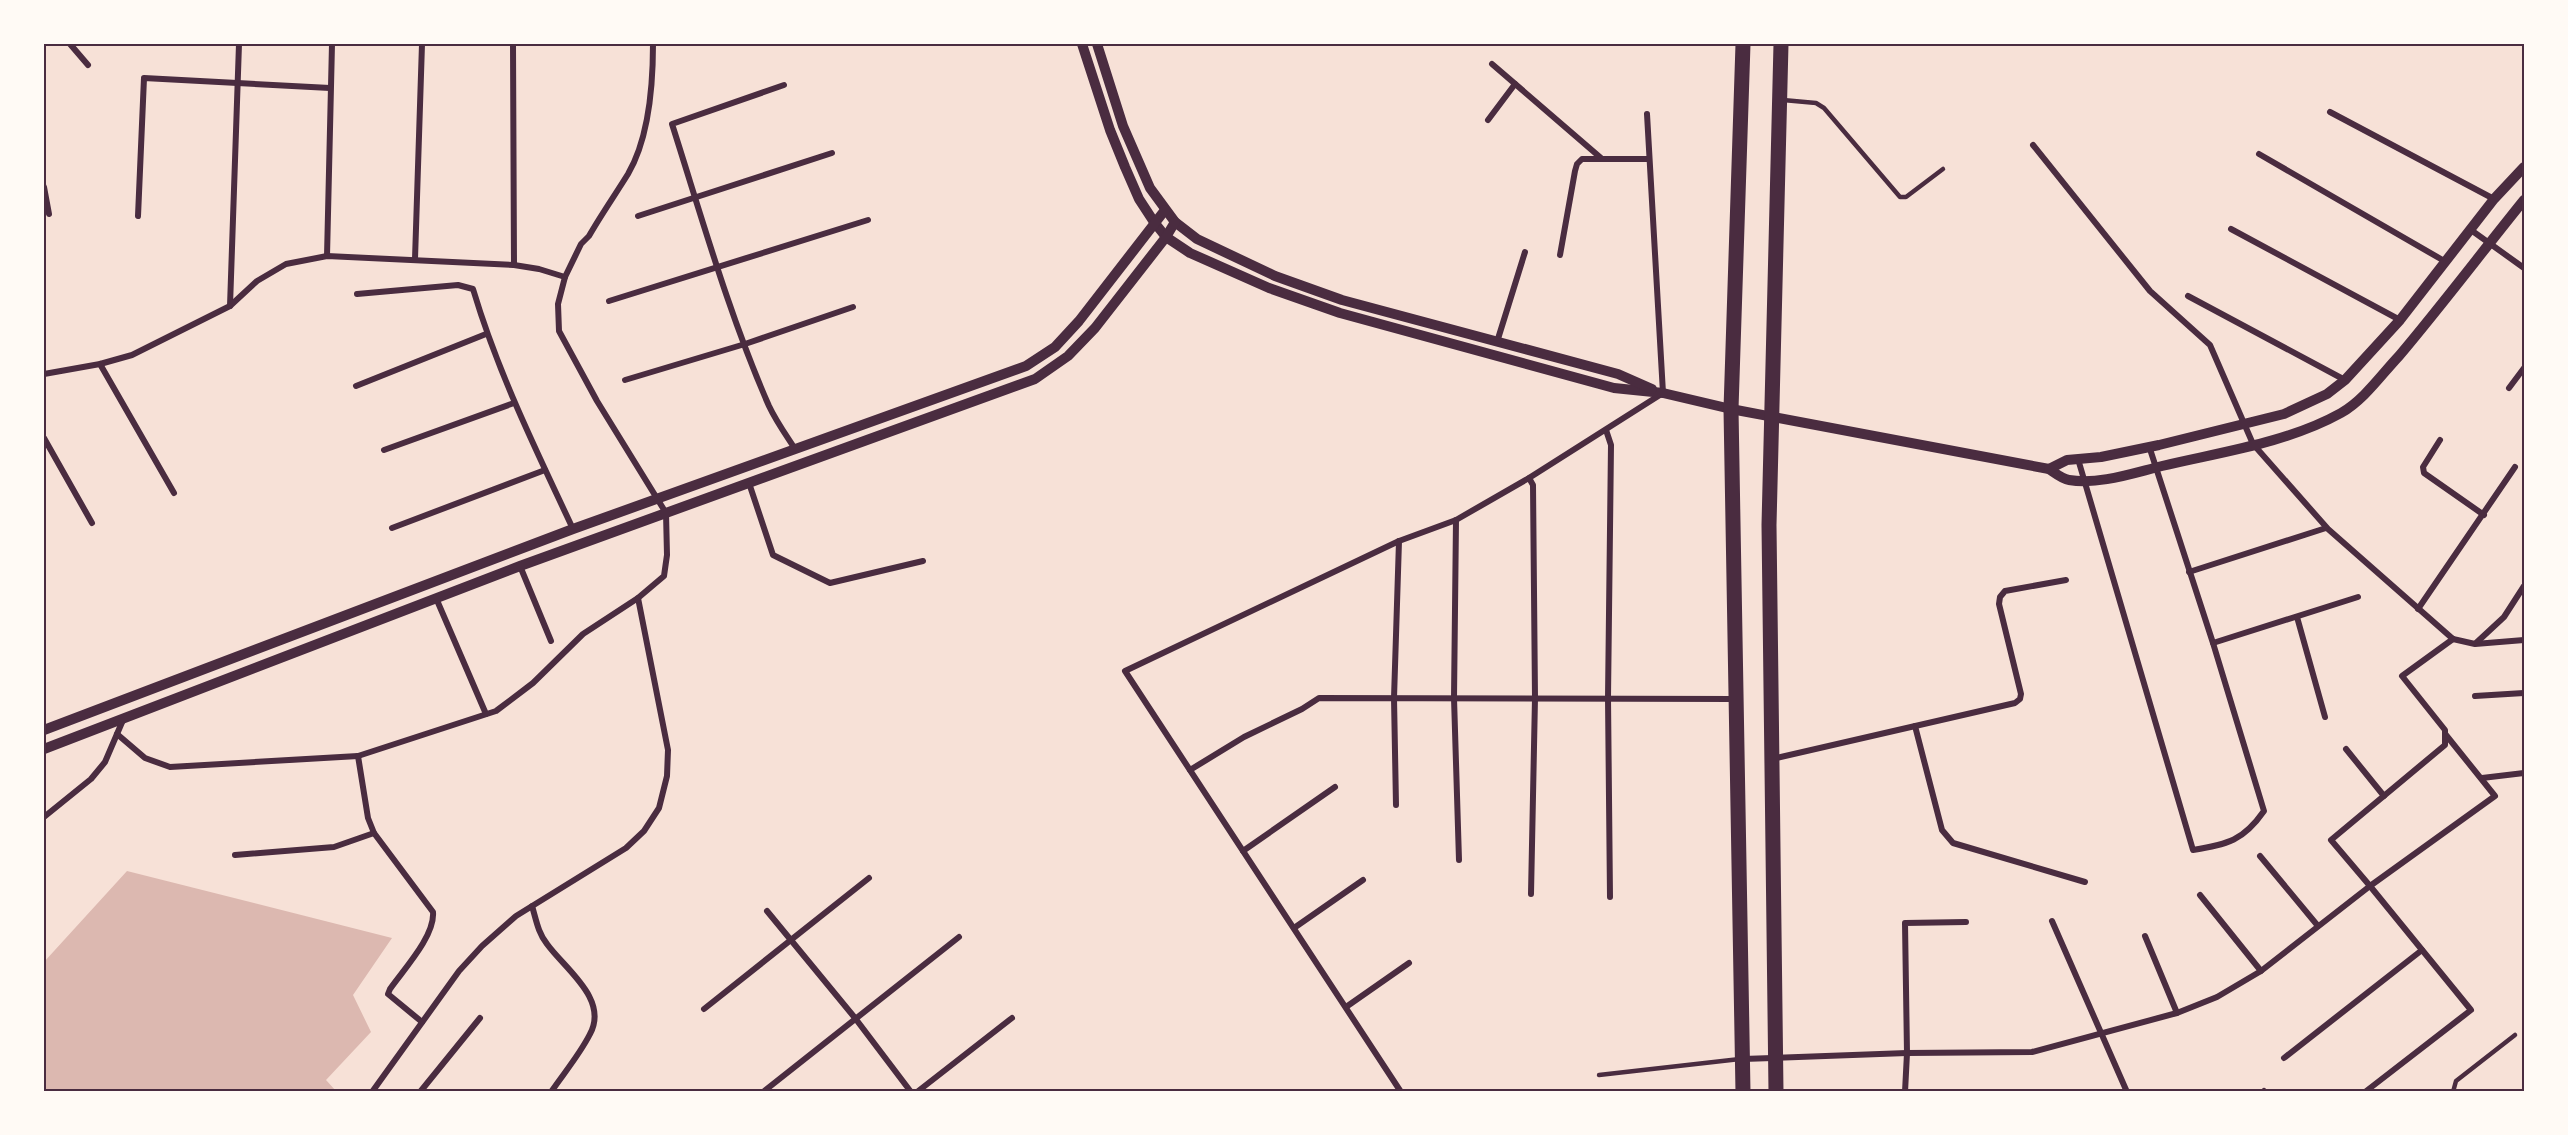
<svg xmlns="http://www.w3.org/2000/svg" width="2568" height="1135" font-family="'Fira Sans Condensed',sans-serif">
  <rect width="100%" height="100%" fill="#f7e1d7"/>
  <!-- water -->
  <polygon fill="#dcb8b0" points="127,871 392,938 353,995 371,1032 326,1080 336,1091 44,1091 44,962"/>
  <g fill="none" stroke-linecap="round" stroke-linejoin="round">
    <!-- service -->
    <g stroke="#4a2c40" stroke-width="4.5">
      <polyline points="1783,100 1816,103 1824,108 1900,197 1906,197 1943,169"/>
      <polyline points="1599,1075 1740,1059"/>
      <polyline points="2453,1092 2456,1081 2515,1035"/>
    </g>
    <!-- minor -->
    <g stroke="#4a2c40" stroke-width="6">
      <polyline points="70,44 88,65"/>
      <polyline points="513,44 514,265"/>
      <polyline points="1492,64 1601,158"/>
      <path d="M784,85L672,124C702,218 729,315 769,406C776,421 786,435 795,449"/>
      <polyline points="2330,112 2494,199"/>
      <polyline points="1488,120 1515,84"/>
      <polyline points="2033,145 2150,291 2210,345 2253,444 2328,529 2453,639 2475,644 2524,640"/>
      <polyline points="2259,154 2446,262"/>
      <polyline points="44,187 49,214"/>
      <polyline points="138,216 144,78 330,88"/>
      <polyline points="638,216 832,153"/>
      <polyline points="2231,229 2400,320"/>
      <polyline points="2471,230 2524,268"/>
      <polyline points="1560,255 1575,171 1577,164 1582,159 1648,159"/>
      <polyline points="327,256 332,44"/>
      <polyline points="415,259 422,44"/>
      <path d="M357,294L458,285L473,289C498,373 536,450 573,529"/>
      <polyline points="2188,296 2345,380"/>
      <polyline points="609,301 868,220"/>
      <polyline points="230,306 239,44"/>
      <polyline points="1497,342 1525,252"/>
      <polyline points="100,364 174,493"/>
      <polyline points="44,374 100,364 132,355 230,306 257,281 286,264 327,256 514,265 539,269 565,277"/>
      <polyline points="625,380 745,344 853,307"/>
      <polyline points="356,386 486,334"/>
      <polyline points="2509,388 2524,368"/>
      <polyline points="1606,430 1611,445 1608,698 1610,897"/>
      <polyline points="44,438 92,523"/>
      <polyline points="2440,440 2423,467 2424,473 2484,515"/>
      <polyline points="2149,446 2213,643 2358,597"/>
      <polyline points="384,450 514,403"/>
      <path d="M2078,459L2193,850C2228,844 2243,841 2264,811L2213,643"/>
      <polyline points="1529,478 1533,485 1535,698 1531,894"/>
      <polyline points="749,483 773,555 830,583 923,561"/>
      <polyline points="1456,520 1454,698 1459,860"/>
      <polyline points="392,528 545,470"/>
      <polyline points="520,566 551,641"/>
      <polyline points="2189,572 2326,528"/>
      <polyline points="436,598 486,714"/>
      <polyline points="2418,609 2515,467"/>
      <polyline points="2297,617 2325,717"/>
      <polyline points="2476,643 2504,617 2524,586"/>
      <polyline points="2475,696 2524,693"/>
      <polyline points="1915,726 1942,830 1953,843 2085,882"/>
      <path d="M117,734L145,758L170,767L358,756L496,711L533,683L583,634L638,598L664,576L667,555L666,513L597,401L559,331L558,304L565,277L581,244L589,236C601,215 615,195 628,174C649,138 653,84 653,44"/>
      <polyline points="2346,749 2384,796"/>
      <path d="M358,756L368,818L374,833L433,912C435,936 404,969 390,989L388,994L422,1022"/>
      <polyline points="1772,759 2015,703 2020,699 2021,694 1999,604 2000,597 2005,591 2066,580"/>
      <polyline points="1190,770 1244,737 1302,709 1319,698 1734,699"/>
      <polyline points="2482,778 2524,773"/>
      <polyline points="1396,805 1394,698 1399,541"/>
      <polyline points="44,817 91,779 105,762 123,720"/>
      <polyline points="1243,851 1335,787"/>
      <polyline points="235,855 334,847 374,833"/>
      <polyline points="2260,856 2318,926"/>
      <polyline points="2200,895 2261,971"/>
      <path d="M532,906C536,919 538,933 547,944C565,969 609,999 590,1034C580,1054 564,1073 551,1092"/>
      <polyline points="767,911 855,1018 911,1092"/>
      <polyline points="2052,921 2127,1092"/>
      <polyline points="1294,928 1363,880"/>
      <polyline points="2145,936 2177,1013"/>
      <polyline points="1346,1007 1409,963"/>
      <polyline points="704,1009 869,878"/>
      <polyline points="2284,1058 2422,950"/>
      <polyline points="1743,1059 1907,1053 2032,1052 2177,1013 2217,997 2261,971 2370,886 2331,840 2445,745 2445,730 2402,676 2453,639"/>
      <polyline points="372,1092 459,971 482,946 516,916 626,848 644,831 659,808 667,776 668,750 638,598"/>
      <polyline points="420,1092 480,1018"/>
      <polyline points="526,1092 527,1092"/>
      <polyline points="763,1092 959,937"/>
      <polyline points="917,1092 1012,1018"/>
      <polyline points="1401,1092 1125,671 1399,541 1456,520 1529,478 1663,393 1647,114"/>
      <polyline points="1905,1092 1907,1053 1905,923 1966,922"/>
      <polyline points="2263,1092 2264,1091"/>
      <polyline points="2365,1092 2471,1010 2370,886 2495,796 2446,735"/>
    </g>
    <!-- tertiary -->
    <g stroke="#4a2c40" stroke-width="10">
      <path d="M1082,44L1110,130L1125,167L1139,199L1154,222L1166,237L1190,253L1269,288L1340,313L1614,388L1663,393L1731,409L2049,469C2055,473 2062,479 2069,480C2099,485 2133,473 2162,466C2221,452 2287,443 2341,413C2364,400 2381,375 2399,356C2442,305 2482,252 2524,200"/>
      <polyline points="1097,44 1123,126 1150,188 1175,222 1197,239 1275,276 1342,300 1618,374 1652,389"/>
      <polyline points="2049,469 2067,460 2101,457 2159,445 2284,414 2327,394 2345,380 2400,320 2494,199 2524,167"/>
      <polyline points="44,730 573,529 1026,366 1055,347 1079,321 1165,210"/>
      <polyline points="44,749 520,566 1035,379 1068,356 1095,328 1166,237 1175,222"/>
    </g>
    <!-- primary -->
    <g stroke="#4a2c40" stroke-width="15">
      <polyline points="1743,1092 1731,409 1743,44"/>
      <polyline points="1776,1092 1769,525 1781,44"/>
    </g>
  </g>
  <!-- border -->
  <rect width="2568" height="1135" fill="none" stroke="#fffaf5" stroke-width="90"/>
  <rect x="45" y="45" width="2478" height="1045" fill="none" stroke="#4a2c40" stroke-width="2"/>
</svg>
